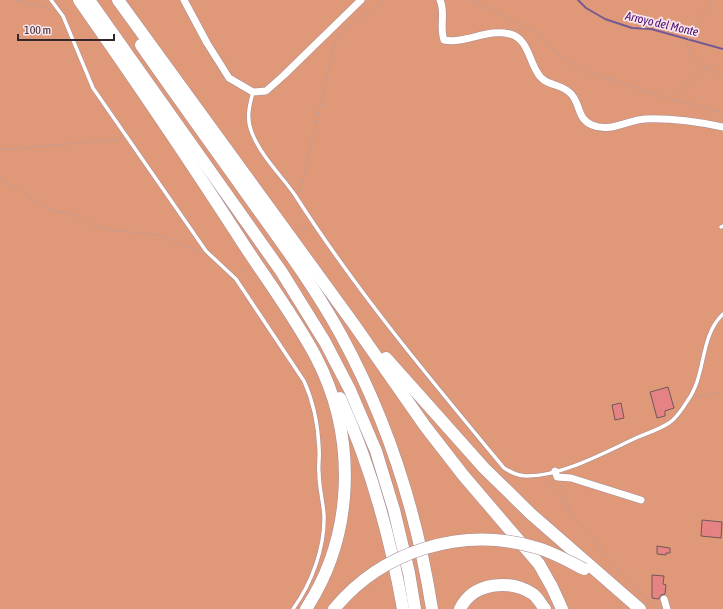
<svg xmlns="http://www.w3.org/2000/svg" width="723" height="609" font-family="'Asap Condensed',sans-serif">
  <rect width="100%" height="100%" fill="#f2d6e0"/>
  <!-- green -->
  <rect fill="#e09978" x="0" y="0" width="723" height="609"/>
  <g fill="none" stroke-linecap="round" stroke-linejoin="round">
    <!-- stream -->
    <polyline stroke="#745a94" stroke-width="2" points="578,0 586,8 605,19 632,28 651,29 723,49"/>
  </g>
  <!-- building -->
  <g fill="#e58284" stroke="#715757">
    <polygon points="668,387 674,408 665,411 665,416 657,418 650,392"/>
    <polygon points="621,403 624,418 615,420 612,405"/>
    <polygon points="702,520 722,522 721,538 701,536"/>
    <polygon points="657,546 670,548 670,553 666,553 666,555 657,554"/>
    <polygon points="652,575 664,576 663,584 666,585 665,594 661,595 659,599 652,598"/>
  </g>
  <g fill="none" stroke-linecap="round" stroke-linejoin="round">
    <defs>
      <g id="service">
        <path d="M51,0L63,16L93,88L206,251L236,279L304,381C314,403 318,424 319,448C320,457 318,465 319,473C319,487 323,501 324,515C325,547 312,583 293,609"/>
        <path d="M253,92C249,107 246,119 252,133C261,156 281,175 295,195C357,292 431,380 504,468C512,473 518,476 527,476C562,476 606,452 638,437C648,433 660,429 669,423C677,418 683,408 688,400C707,373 699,337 723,314"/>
        <polyline points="721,227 723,226"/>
      </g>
      <g id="minor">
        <polyline points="184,0 207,43 229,78 253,92 266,91 283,76 361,0"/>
        <path d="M440,0C446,13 439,26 444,40C466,44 488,28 510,34C527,38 529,59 537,72C544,86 559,83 569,92C581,101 576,119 592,125C610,133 627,120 645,119C670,118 699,122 723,127"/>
        <polyline points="555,471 557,477 571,478 641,500"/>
        <polyline points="664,599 667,609"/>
      </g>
      <g id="motorway">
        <path d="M79,0C133,77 186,155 237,234C263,275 293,314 316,357C357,436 355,534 306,609"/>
        <polyline points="89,0 281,271 325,342 350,390 376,451 394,510 409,573 415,609"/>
        <polyline points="118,0 353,323 425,426 463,475 539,564 552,587 562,609"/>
        <path d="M141,45C180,101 220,156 259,211C288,251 317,291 341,335C388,421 417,513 432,609"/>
        <polyline points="386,358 484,468 531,514 640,609"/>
        <path d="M340,398C371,466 390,536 403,609"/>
        <path d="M460,609C473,582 510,579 533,594C538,598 541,604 545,609"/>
      </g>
    </defs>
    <!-- service casing -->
    <use href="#service" stroke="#a58b95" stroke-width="4.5"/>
    <!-- minor casing -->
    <use href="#minor" stroke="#a58b95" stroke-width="8"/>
    <!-- motorway casing -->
    <use href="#motorway" stroke="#a58b95" stroke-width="13"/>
    <!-- path -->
    <g stroke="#b29ca4" stroke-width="1" stroke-dasharray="2 2" stroke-linecap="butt">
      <polyline points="15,0 51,9"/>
      <polyline points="470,0 539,34 558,55 588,72 669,99 704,107 723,113"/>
      <path d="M711,0V3L689,37L687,46C692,62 710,69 723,75"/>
      <polyline points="517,30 523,27"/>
      <polyline points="672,100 706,67"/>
      <polyline points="0,150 123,139"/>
      <polyline points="0,178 52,211 70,213 102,229 160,235 200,253"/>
      <polyline points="300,192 334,46 340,33 386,0"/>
      <polyline points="300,231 308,226"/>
      <polyline points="239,275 247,267"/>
      <polyline points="695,397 723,392"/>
      <path d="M545,479C580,524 615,571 659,609"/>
      <polyline points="560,485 571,512"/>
    </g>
    <!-- service -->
    <use href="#service" stroke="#fff" stroke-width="3.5"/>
    <!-- minor -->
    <use href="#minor" stroke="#fff" stroke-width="7"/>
    <!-- motorway -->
    <use href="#motorway" stroke="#fff" stroke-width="12"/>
    <defs>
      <path id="motorway-bridge" d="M334,609C382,551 461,526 534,547C551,551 568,561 584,569"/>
    </defs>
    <!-- motorway-bridge casing -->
    <use href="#motorway-bridge" stroke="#a58b95" stroke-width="13" stroke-linecap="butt"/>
    <!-- motorway-bridge -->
    <use href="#motorway-bridge" stroke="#fff" stroke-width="12"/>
  </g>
  <g text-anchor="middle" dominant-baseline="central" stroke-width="3.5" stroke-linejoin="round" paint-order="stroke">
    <!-- water labels -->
    <g font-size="12" font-style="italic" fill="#441173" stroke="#fce5ed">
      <text transform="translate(662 24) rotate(13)">Arroyo del Monte</text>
    </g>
  </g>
  <!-- scale -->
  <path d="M18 34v6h96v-6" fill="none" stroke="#32282c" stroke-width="2"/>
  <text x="24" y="34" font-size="12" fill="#32282c" stroke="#fce5ed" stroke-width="3" paint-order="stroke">100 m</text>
</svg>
